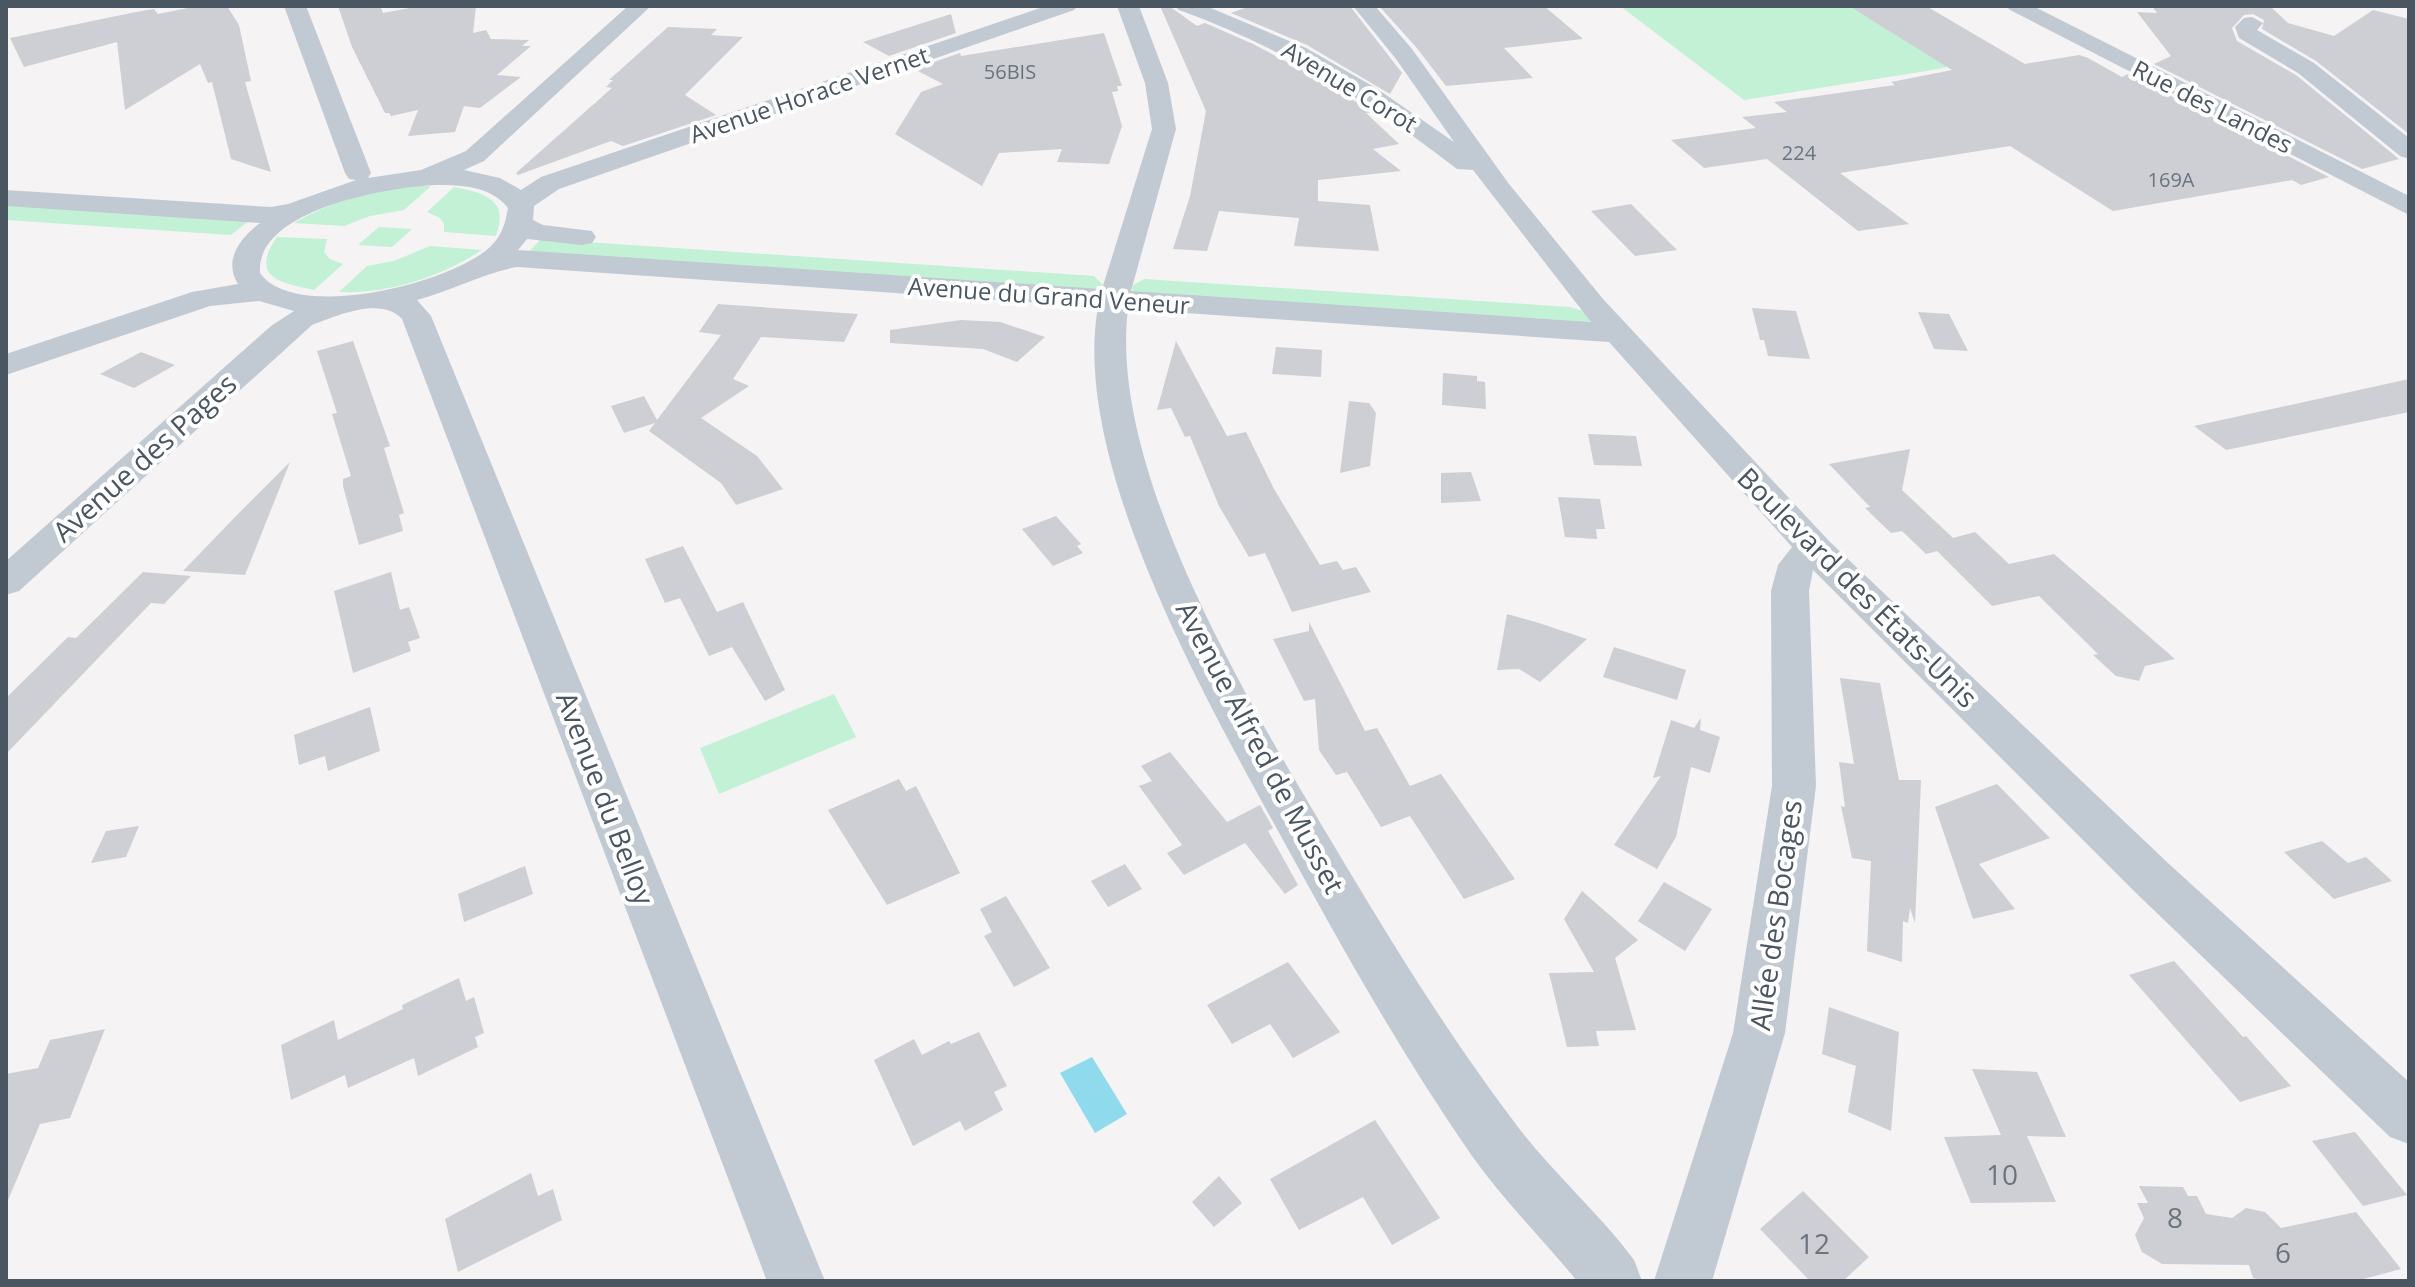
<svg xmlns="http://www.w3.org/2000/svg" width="2415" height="1287" font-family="'Open Sans',sans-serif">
  <rect width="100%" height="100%" fill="#f5f3f3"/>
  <!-- green -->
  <g fill="#c3f1d5">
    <polygon points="1620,6 1921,6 2007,54 1933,70 1744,100"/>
    <path d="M402,186H431L404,210L370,216L344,226L294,223C328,203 364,193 402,186Z"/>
    <path d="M454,187C484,193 510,199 496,236L444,232V224L440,218L427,212Z"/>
    <polygon points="6,203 251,219 231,235 6,220"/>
    <polygon points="379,227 412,229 392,247 358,245"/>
    <path d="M277,237L327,239L324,252L330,259L343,264L314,290C280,283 249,277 277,237Z"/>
    <polygon points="541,239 1094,276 1103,285 1095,292 525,256"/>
    <path d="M430,246L482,250C440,277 389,294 339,292L367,266L394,261Z"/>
    <polygon points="1144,279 1570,307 1583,311 1590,319 1590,322 1133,292 1132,286"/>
    <polygon points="834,694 856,737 719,794 700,748"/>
  </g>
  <!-- water -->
  <polygon fill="#90daee" points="1092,1057 1127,1114 1095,1133 1060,1073"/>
  <!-- building -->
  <g fill="#cdcfd5">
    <polygon points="198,6 227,6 239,25 251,81 245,82 271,172 231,159 212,82 208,83 200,64 125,110 117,42 24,67 10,38 136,12 154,9 158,14"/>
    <polygon points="338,6 380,6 383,13 420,6 476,6 473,33 486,30 491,39 529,40 522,46 531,46 497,75 521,77 480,108 464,106 455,132 408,136 418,110 391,116 389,113 385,113 352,47"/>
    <polygon points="1160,6 1169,6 1197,26 1205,23 1253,44 1323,81 1372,112 1366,113 1399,144 1373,149 1401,171 1318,180 1318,201 1370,205 1379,251 1294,246 1299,218 1219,211 1207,251 1173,249 1190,196 1206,111"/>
    <polygon points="1250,6 1350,6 1402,73 1390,94 1307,45 1231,13"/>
    <polygon points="1379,6 1544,6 1583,39 1504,48 1533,78 1446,86 1416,47"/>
    <polygon points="1849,6 1926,6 2025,64 2079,55 2088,58 2122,77 2128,74 2329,177 2301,185 2292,180 2113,211 2010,146 1840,173 1909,224 1858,231 1767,159 1704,168 1671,140 1756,128 1742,117 1787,112 1774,102 1895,85 1891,82 1952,70"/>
    <polygon points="2152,6 2270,6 2288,23 2334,36 2373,10 2409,19 2409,134 2316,61 2262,29 2264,20 2253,14 2244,15 2232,28 2237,41 2296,75 2399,159 2362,169 2154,64 2171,56 2137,12 2157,13"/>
    <polygon points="951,14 956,33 889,56 863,42"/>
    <polygon points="668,27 717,29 711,35 743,37 685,95 716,115 623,146 611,141 518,175 516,173 612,88 606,87 613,80 609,80"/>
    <polygon points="1104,33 1122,86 1117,86 1118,91 1112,92 1122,126 1109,164 1057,162 1062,149 999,153 982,186 895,134 921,92 943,84 914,69 960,53 961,56"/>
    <polygon points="1631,204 1677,250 1635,256 1591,211"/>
    <polygon points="718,304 858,314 844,342 761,337 733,379 749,386 701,418 757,456 783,489 736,505 721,483 649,431 655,423 624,433 611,406 644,396 657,420 721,335 699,332"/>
    <polygon points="1752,308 1796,311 1810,359 1768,356 1764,340 1760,340"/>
    <polygon points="1918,312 1949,314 1968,351 1934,349"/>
    <polygon points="961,320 1000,322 1045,337 1017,362 983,349 890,343 890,330"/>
    <polygon points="353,341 390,446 384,448 404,513 399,515 403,531 359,545 343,486 343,479 351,476 332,414 337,413 317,351"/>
    <polygon points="1176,341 1227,436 1246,432 1274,489 1320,565 1337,561 1343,570 1356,567 1371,592 1292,612 1265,553 1249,557 1219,506 1190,436 1185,437 1171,408 1157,410"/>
    <polygon points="1276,347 1322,350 1321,377 1272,374"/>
    <polygon points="141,352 175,365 134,388 100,374"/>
    <polygon points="1443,373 1477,376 1477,381 1485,382 1486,409 1442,405"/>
    <polygon points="2409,379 2409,412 2226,450 2194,426"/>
    <polygon points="1349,401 1369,403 1376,413 1370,466 1340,473"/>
    <polygon points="1588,434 1636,436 1642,466 1594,465"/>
    <polygon points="1910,449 1902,490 1953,538 1975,532 2009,564 2054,554 2175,659 2145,666 2139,681 2116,676 2093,655 2098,654 2039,596 1992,606 1937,551 1926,554 1902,531 1891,533 1865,508 1870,507 1829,464"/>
    <polygon points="290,462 245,575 183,571 236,516"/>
    <polygon points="1471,472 1481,501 1441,503 1441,473"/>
    <polygon points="1558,497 1600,499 1605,529 1596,529 1597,539 1565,537"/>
    <polygon points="1056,516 1081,544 1077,546 1083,553 1053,566 1022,529"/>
    <polygon points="683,546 717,612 743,602 785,690 765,701 732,647 709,656 680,598 665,603 645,559"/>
    <polygon points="143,572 191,576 164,604 151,603 6,754 6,698 68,637 76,638"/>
    <polygon points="391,572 400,610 409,607 420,638 408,642 411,651 353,673 334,591"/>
    <polygon points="1507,614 1539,623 1587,639 1540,682 1519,669 1497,670"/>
    <polygon points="1309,622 1365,731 1377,728 1410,786 1441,774 1515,879 1464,899 1410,816 1381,827 1347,772 1336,775 1319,750 1315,699 1304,701 1273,639 1309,631"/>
    <polygon points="1614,647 1686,670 1677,700 1603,677"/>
    <polygon points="1840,678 1880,683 1899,780 1921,780 1915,923 1910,908 1908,923 1903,921 1902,962 1867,951 1871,861 1852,858 1841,806 1845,807 1839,762 1854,764"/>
    <polygon points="370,707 380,751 328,771 325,756 299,765 294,735"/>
    <polygon points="1701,718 1700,730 1720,737 1710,773 1691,767 1676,837 1657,869 1614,845 1661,776 1653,778 1671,720 1694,728"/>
    <polygon points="1170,752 1227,822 1260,805 1273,828 1268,831 1298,885 1285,894 1245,843 1184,875 1167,853 1182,845 1139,786 1152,781 1141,766"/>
    <polygon points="899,779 906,791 916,786 960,873 887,905 828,810"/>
    <polygon points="1997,784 2050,838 1979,864 2015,909 1973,919 1935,807"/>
    <polygon points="139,826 126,857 91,863 106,831"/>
    <polygon points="2322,841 2348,863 2366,857 2392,881 2334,899 2284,852"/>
    <polygon points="1125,864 1142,889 1108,907 1091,881"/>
    <polygon points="525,866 533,894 464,922 458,894"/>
    <polygon points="1664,882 1712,909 1685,951 1638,921"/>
    <polygon points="1582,891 1638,940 1615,958 1636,1030 1596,1031 1599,1046 1567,1047 1549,973 1594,972 1564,919"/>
    <polygon points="1006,896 1050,968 1014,987 984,936 992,932 980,909"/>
    <polygon points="2174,961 2243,1037 2246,1036 2291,1086 2240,1102 2129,975"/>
    <polygon points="1288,962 1340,1032 1293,1058 1270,1024 1232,1044 1207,1005"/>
    <polygon points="459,978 466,1001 474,997 484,1033 475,1037 478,1047 418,1076 414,1058 348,1088 345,1075 291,1100 281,1045 334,1020 338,1040 403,1009 402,1005"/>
    <polygon points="1829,1007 1899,1032 1891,1131 1848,1112 1856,1066 1822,1054"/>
    <polygon points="105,1029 70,1118 40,1124 6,1205 6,1074 38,1068 50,1040"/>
    <polygon points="979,1032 1007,1086 994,1092 1003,1110 965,1131 960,1121 913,1146 874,1060 914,1039 922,1055 949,1041 951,1044"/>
    <polygon points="1972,1069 2037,1072 2066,1137 2027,1136 2056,1202 1971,1203 1944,1137 2001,1135"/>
    <polygon points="1375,1120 1440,1218 1392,1245 1363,1197 1299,1230 1270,1179"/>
    <polygon points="2355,1132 2407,1195 2363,1206 2312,1141"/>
    <polygon points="531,1173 538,1196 553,1189 562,1220 458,1272 445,1219"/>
    <polygon points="1219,1176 1242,1203 1214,1227 1192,1202"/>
    <polygon points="2139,1186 2183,1187 2188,1196 2197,1196 2206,1214 2232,1218 2246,1208 2265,1212 2281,1228 2356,1212 2401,1269 2356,1281 2266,1281 2253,1278 2249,1265 2162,1264 2142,1252 2135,1235 2144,1218 2137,1203 2148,1203"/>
    <polygon points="1803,1191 1869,1257 1843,1281 1810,1281 1760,1229"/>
  </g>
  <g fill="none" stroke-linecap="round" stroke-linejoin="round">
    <!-- street -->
    <g fill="#c1cad2" fill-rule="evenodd">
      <path d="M284,6H306L371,173L368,178L421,170L466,151L628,6H651L484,161L464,170L500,178L521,190L541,177L1046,6H1078L1074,10L559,189L534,206L533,220L543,225L592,231L596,237L592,243L582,245L527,239L518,250L1102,289L1152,129L1145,83L1117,6H1139L1168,83L1176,129L1131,291L1591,322L1473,170L1457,169C1371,102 1282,47 1179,10L1175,6H1206L1306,48L1376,88L1454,142L1396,59L1353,6H1375L1412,49L1509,184L1603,299L1830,542L2169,864L2409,1082V1144L2390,1137L2135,892L1813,570L1809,591L1816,786L1785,1033L1712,1281H1654L1733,1033L1772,786L1771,591L1778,565L1792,547L1609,342L1128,309C1108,470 1249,703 1330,839C1387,935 1445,1030 1512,1119C1544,1163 1585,1200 1620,1242L1634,1260L1642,1281H1577C1543,1239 1504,1201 1472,1156C1402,1055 1342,948 1283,840C1209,705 1070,463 1098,307L517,267C483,273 451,291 417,300L431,316L825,1281H767L402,319C380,296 337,316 312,325L19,591L6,595V561L271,326L294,311L259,301L210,306L6,375V354L192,292L238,284C223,260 240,238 260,223L6,206V190L271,207L288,204L356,180L349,179L345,173ZM436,185C462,185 491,186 508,208C505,224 502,235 491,246C454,283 295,323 260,273C255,209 390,187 436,185Z"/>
      <polygon points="2006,6 2033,6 2409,196 2409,215 2010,10"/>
      <polygon points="2252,17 2263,23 2257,30 2314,63 2409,138 2409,159 2400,156 2298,73 2239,38 2235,27 2244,18"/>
    </g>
  </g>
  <g text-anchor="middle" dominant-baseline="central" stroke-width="8" stroke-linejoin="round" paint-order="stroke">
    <!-- far-number labels -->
    <g font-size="20" fill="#6b747e">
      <text x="1010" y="71">56BIS</text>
      <text x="1799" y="152">224</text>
      <text x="2171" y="179">169A</text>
    </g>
    <!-- far-street labels -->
    <g font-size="24" fill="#4a5661" stroke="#fff">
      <text transform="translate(1350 86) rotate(31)">Avenue Corot</text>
      <text transform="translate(809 94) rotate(-19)">Avenue Horace Vernet</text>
      <text transform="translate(2213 106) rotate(27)">Rue des Landes</text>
      <text transform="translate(1049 295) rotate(4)">Avenue du Grand Veneur</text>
    </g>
    <!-- street labels -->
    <g font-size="28" fill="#4a5661" stroke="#fff">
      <text transform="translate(144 457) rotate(-42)">Avenue des Pages</text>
      <text transform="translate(1858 587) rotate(45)">Boulevard des États-Unis</text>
      <text transform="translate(1261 747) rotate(62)">Avenue Alfred de Musset</text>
      <text transform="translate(606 798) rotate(69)">Avenue du Belloy</text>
      <text transform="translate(1775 915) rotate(-82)">Allée des Bocages</text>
    </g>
    <!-- near-number labels -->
    <g font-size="28" fill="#6b747e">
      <text x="2002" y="1174">10</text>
      <text x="2175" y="1217">8</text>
      <text x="1814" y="1243">12</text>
      <text x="2283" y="1252">6</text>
    </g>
  </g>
  <!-- border -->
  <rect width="2415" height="1287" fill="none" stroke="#4a5661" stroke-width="16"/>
</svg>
